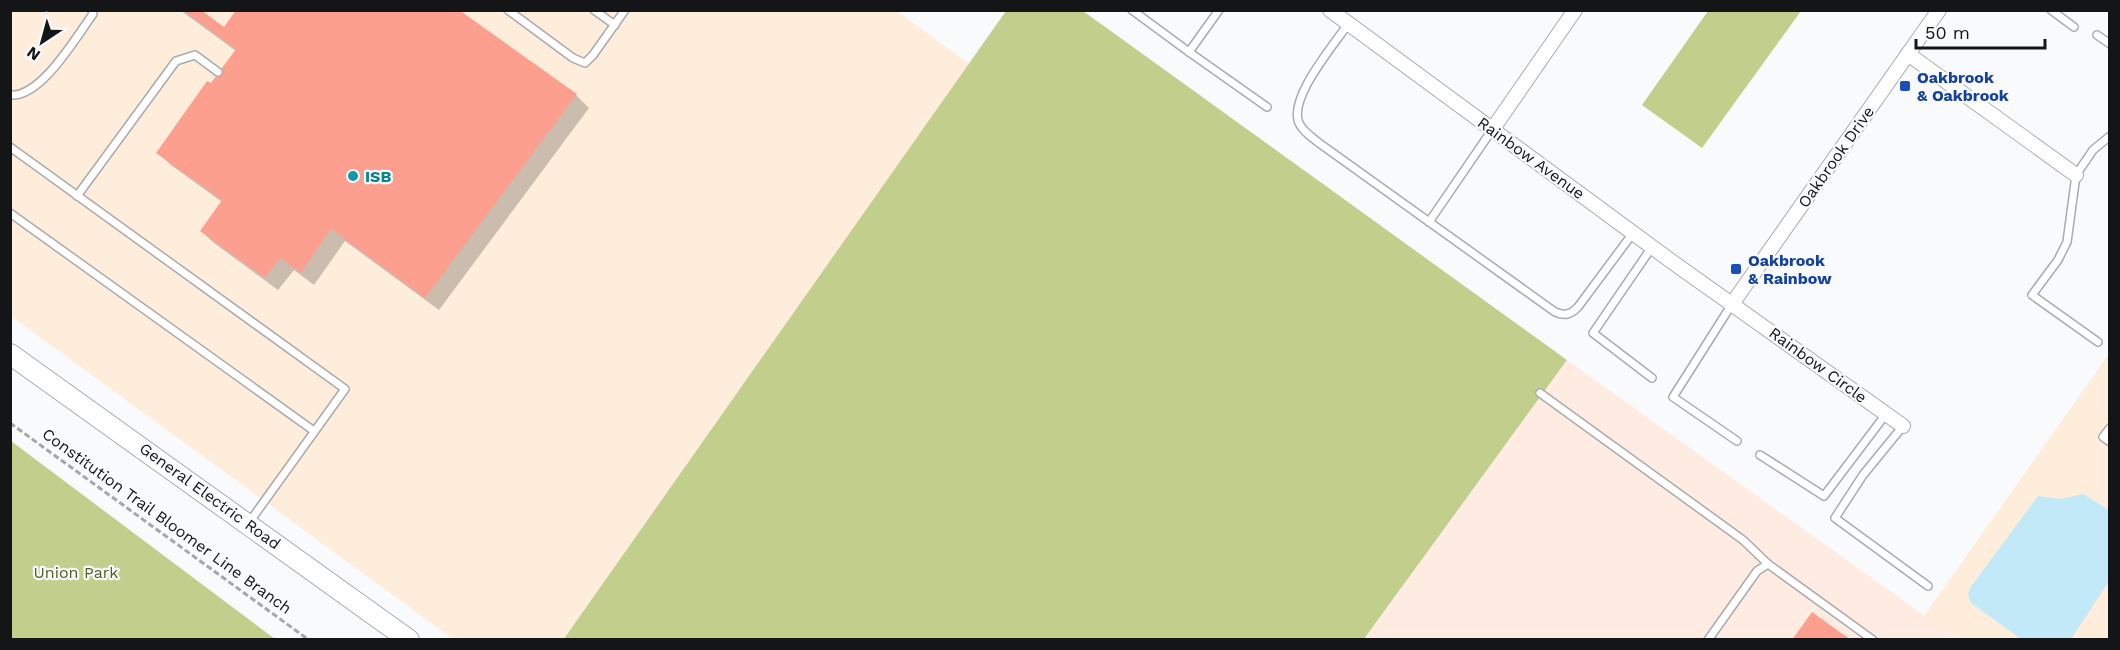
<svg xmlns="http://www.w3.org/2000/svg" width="2120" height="650" font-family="'Work Sans',sans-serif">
  <rect width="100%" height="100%" fill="#f8fafc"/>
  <!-- commercial -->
  <g fill="#fdedda">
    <polygon points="11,11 897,11 969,64 563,639 453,639 11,316"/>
    <polygon points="2109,354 2109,639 1957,639 1924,616"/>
  </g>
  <!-- industrial -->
  <polygon fill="#feece2" points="1567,360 1957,639 1364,640"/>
  <!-- green -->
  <g fill="#c1ce8c">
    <polygon points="1006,11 1083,11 1567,360 1364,639 563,640"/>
    <polygon points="1708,11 1801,11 1702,148 1642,105"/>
    <polygon points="11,441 275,639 11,639"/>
  </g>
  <!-- water -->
  <polygon fill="#c1e9f7" points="2083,494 2109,510 2109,581 2071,639 2021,639 1971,603 1968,595 1970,588 2038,496 2061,499"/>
  <!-- shadow -->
  <polygon fill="#0003" points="180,10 198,10 225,29 457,10 576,95 589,108 439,310 345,241 314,285 294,270 278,290 214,243 201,231 222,202 171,165 158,153 236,51"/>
  <!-- building -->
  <g fill="#fc9f8f">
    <polygon points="183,10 201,10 224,27 236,10 459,10 577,94 425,298 331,229 301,273 280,258 265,278 200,231 222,200 156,153 207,81 211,83 236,49"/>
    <polygon points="1812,612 1851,640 1792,640"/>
  </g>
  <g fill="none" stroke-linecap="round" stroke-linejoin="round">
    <defs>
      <g id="lane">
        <polyline points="508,10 573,58 585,63 593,55 625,10"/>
        <polyline points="594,10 615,25"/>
        <polyline points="1132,10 1189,52 1219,10"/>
        <polyline points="2051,10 2074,27"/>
        <path d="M1348,24C1334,45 1288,98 1299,123C1303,132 1312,137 1319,143L1555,312C1565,316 1570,315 1578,307L1633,233"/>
        <polyline points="2097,35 2110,44"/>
        <polyline points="1189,52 1267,107"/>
        <path d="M10,95C41,98 76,37 93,14L92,10"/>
        <polyline points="10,147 345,389 248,524"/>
        <polyline points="77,196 176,61 195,55 218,72"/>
        <polyline points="10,213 314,431"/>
        <polyline points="1429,222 1492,130"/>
        <polyline points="1732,304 1673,397 1737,441"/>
        <polyline points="2098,342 2032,295 2058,260 2067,242 2076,175 2093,150 2110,136"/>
        <polyline points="1652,378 1593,333 1652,247"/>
        <polyline points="1540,393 1743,540 1768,564"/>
        <polyline points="1903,426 1863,475 1835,518 1928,586"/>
        <polyline points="2110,428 2103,437 2110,442"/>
        <polyline points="1760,455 1824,496 1886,414"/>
        <polyline points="1708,640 1757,571 1768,564 1873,640"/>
      </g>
      <g id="street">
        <polyline points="1330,10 1671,261 1903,426"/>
        <polyline points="1908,54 2076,175"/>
        <polyline points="1492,130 1575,10"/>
        <polyline points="1732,304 1939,10"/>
      </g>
      <polyline id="secondary" points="10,354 409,640"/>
    </defs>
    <!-- lane casing -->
    <use href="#lane" stroke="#aaabad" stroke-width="10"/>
    <!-- street casing -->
    <use href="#street" stroke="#aaabad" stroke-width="16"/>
    <!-- secondary casing -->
    <use href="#secondary" stroke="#aaabad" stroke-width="22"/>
    <!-- path -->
    <polyline stroke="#a5a7a8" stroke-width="3" stroke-dasharray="6 3" stroke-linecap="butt" points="10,423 309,640"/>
    <!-- lane -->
    <use href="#lane" stroke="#fff" stroke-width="7"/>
    <!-- street -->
    <use href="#street" stroke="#fff" stroke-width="14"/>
    <!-- secondary -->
    <use href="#secondary" stroke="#fff" stroke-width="20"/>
  </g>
  <!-- markers -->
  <g fill="#1a4fb4" stroke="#f8fafc" stroke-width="2">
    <rect x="1899" y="80" width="12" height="12" rx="3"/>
    <rect x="1730" y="263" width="12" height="12" rx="3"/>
  </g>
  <circle fill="#0f9aa8" stroke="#f8fafc" stroke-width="2" cx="353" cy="176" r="6"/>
  <g text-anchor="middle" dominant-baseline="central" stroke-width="4.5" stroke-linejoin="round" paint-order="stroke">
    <!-- transit labels -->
    <g font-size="16" font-weight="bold" fill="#164399" stroke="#f8fafc" text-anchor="start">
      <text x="1917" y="77">Oakbrook<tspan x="1917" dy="18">&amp; Oakbrook</tspan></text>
      <text x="1748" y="260">Oakbrook<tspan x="1748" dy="18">&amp; Rainbow</tspan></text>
    </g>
    <!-- street labels -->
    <g font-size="16" fill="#141516" stroke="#f8fafc">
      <text transform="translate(1836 157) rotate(-55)">Oakbrook Drive</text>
      <text transform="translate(1531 158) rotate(36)">Rainbow Avenue</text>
      <text transform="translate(1818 365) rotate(36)">Rainbow Circle</text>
      <text transform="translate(210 496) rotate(36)">General Electric Road</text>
      <text transform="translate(167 521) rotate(36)">Constitution Trail Bloomer Line Branch</text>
    </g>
    <!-- culture labels -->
    <g font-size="16" font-weight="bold" fill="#0d838f" stroke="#f8fafc" text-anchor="start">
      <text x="365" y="176">ISB</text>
    </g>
    <!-- park labels -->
    <g font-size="16" fill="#525c1e" stroke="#f8fafc">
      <text x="76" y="572">Union Park</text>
    </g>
  </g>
  <!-- border -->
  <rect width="2120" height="650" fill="none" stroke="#141516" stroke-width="24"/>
  <!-- north arrow -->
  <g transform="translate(42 42) rotate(216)" stroke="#f8fafc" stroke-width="4.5" paint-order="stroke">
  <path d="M0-4.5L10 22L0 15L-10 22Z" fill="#141516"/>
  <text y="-9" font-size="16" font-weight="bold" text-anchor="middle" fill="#141516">N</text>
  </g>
  <!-- scale -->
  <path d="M1916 39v9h129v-9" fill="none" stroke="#141516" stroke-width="3"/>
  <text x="1925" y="39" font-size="18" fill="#141516" stroke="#f8fafc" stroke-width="4.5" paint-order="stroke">50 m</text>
</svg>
